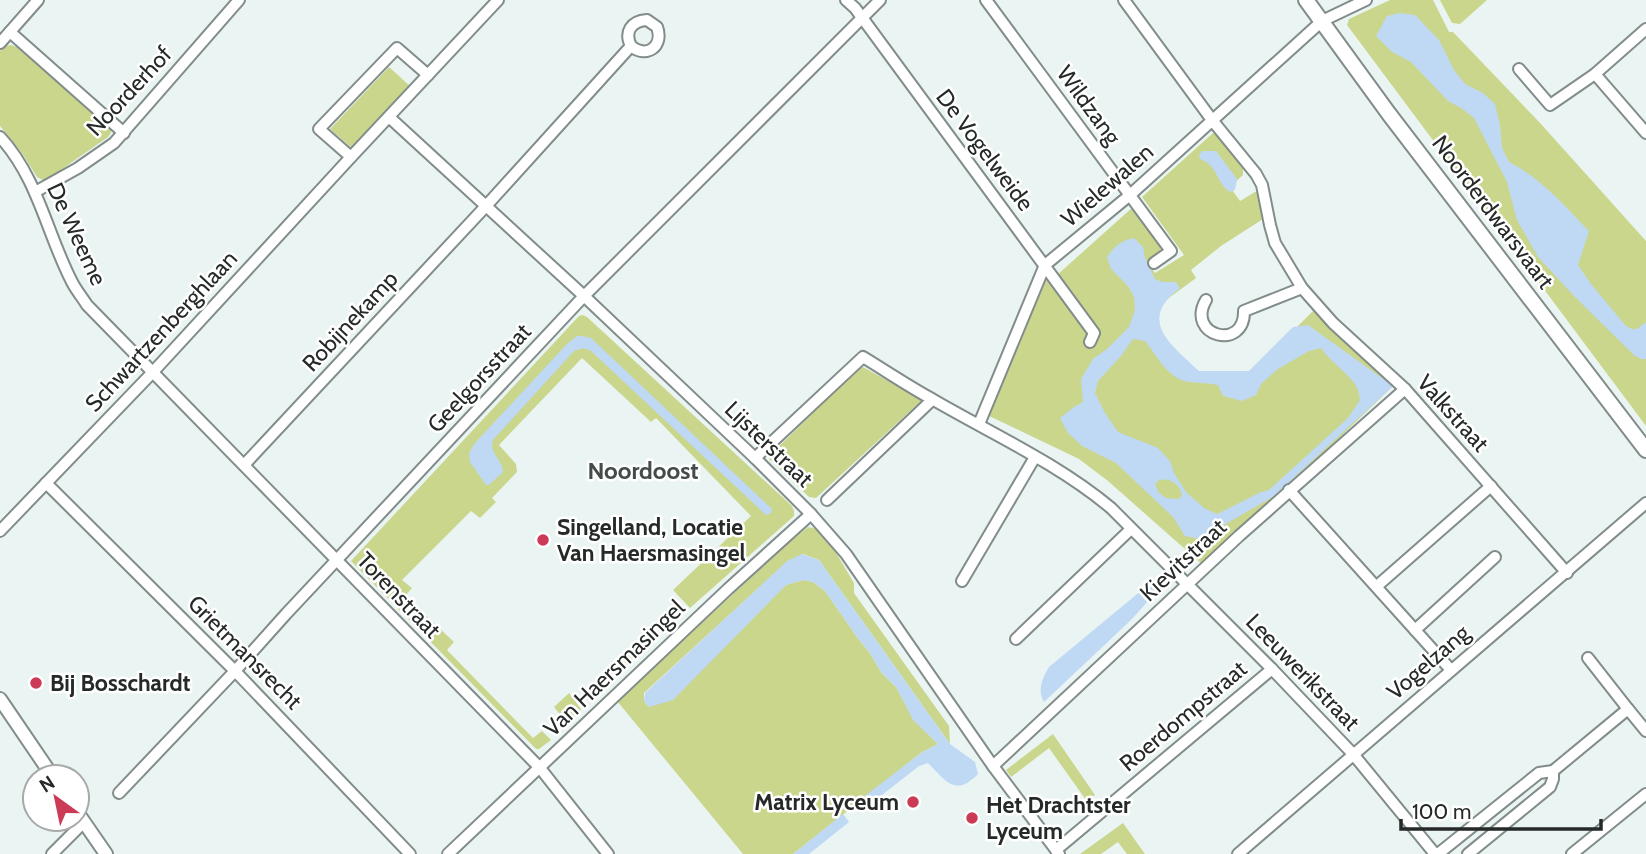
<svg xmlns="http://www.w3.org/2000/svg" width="1646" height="854" font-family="Cabin,sans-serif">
  <rect width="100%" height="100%" fill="#eaf5f3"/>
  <!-- green -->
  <g fill="#cad68c">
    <polygon points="1390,0 1433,0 1449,32 1453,32 1541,124 1646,241 1646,426 1347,25 1349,19"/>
    <polygon points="1440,0 1487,0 1460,24 1452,23"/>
    <polygon points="11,45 17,47 111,128 111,133 108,137 45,181 37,177 22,153 0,126 0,51 5,46"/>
    <polygon points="389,67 411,87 352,148 330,129"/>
    <polygon points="1213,133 1217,134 1243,168 1243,175 1230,187 1240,201 1255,192 1258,192 1263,219 1221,246 1191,270 1196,278 1147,314 1167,345 1198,373 1249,375 1316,308 1393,386 1278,497 1203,565 1108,481 1079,459 985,414 1052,268 1057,275 1133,207 1161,247 1159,254 1148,262 1155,273 1184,255 1142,197"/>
    <polygon points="583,315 587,317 792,506 794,511 794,516 690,608 673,590 751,516 656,418 651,422 582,358 499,445 516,464 517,472 492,498 496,502 480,518 471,511 402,580 412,588 405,596 454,642 447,650 533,738 542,731 551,740 539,749 536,749 351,561 579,316"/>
    <polygon points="863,367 922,400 816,498 809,497 769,459 770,455 857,370"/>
    <polygon points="808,527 817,529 835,551 854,583 854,593 949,726 950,744 819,560 803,554 788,561 644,693 644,701 649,707 786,585 803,580 813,582 825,591 857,637 870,653 881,672 896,687 914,720 938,744 921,753 793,854 743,854 617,701 785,546"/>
    <polygon points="626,652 633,659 610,682 603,675"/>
    <polygon points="569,693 581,709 567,723 554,707"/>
    <polygon points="1053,734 1095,795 1086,800 1049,748 1011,777 1006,770"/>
    <polygon points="1123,823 1145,854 1127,854 1118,842 1101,854 1080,854"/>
  </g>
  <!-- water -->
  <g fill="#bfd8f4" fill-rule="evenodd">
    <path d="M1400,13L1415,15L1439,40L1454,70L1465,84L1483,93L1495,104L1500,125L1502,148L1509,162C1541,178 1564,205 1589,231L1578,265L1591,284L1626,326L1632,329H1637L1646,322V359H1641L1635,356L1574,296L1538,257L1517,220L1507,182L1474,118L1461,108L1448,101L1411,62L1392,52L1376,36L1387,16Z"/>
    <path d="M1202,151H1216L1237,179L1235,190L1230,192C1215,182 1219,166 1200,159L1199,155Z"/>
    <path d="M1134,238L1143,247L1145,258L1155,279L1162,282H1176L1180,288C1136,321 1172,345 1199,371H1249L1293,327L1308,325L1393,386L1274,496L1200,539L1185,536L1173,517L1116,463L1082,446L1068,433L1060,418L1074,407L1083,402L1081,379L1093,359L1107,349L1129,327L1135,310L1134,297L1128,286L1111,269L1107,257C1115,246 1120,241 1134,238ZM1133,339L1145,341C1157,356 1168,379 1189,382C1199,383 1208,383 1218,385L1223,396L1242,401L1256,395L1261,384L1278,369L1309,351L1321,348C1330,362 1351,375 1357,388C1359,392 1359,396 1360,400L1348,418L1269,490L1261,492L1217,514L1204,508L1186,492L1174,473L1170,461L1158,448L1118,432L1105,413L1095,393L1098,381L1121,356ZM1159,480C1171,478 1180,484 1182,496L1178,499L1166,498L1159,493L1155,484Z"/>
    <path d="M577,336H582L591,338L772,509L771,513L766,515L591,351C584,347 580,348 573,352L493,440C488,453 503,459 503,472L490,484L486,485L470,462L469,453L475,443L567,344Z"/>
    <path d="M802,554L819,560L950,744L975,762L978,774C955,798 945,780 928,763L919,766L859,813L853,805L921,753L938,744L913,720L896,687L881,672L870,653L857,637L825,591L813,582L803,580L786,585L673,700L649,707L644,701L645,693L787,561Z"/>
    <path d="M1154,582L1159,589L1131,620L1044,702C1037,691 1042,678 1049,667L1148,585Z"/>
    <polygon points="843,814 849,822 809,854 793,854"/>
  </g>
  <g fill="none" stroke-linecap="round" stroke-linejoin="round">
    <defs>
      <g id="minor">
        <polyline points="846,0 855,8 1094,333 1090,342"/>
        <polyline points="986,0 1171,251 1154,263"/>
        <polyline points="1124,0 1212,120 1256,174 1262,185 1270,225 1275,243 1302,288 1333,323 1405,389 1567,573"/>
        <polyline points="10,32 124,133"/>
        <polyline points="0,43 38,0"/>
        <polyline points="1519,69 1550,105 1595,74 1646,29"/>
        <polyline points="1595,74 1646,133"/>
        <polyline points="389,117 584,296 755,458 811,514 846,554 993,766 1059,854"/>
        <path d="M0,137C38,178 47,234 72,282C76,290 82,297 87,305L540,768L608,854"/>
        <polyline points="351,157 319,129 397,48 428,75"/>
        <polyline points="35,192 78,168 114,143 239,0"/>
        <path d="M1206,300C1185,336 1245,352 1244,311L1302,288"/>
        <polyline points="979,424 1045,265 1130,195 1322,21 1366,0"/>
        <path d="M755,458L863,357C886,371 908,386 932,399C992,434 1057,463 1111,508L1272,669L1353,754L1435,854"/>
        <path d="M244,465L486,206L631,46C624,32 631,21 647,20L657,27C664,46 647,59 631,46"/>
        <polyline points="46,483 235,671 410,854"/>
        <polyline points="1289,490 1451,670"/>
        <polyline points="827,500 932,400"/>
        <polyline points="0,531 152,373 351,157 498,0"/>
        <polyline points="962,581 1035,457"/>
        <polyline points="1377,586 1491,486"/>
        <polyline points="1415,630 1495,557"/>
        <polyline points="1016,639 1131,529"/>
        <polyline points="1588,658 1628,709"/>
        <polyline points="993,766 1239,536 1405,389"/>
        <polyline points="119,793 235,671 286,614 584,296 880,0"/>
        <polyline points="1056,850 1272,669"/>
        <polyline points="52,854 84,822"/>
        <polyline points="448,854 728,589 811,514"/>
        <polyline points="1238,854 1646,503"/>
        <polyline points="1438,854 1539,773 1553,771"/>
        <polyline points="1468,854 1550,787 1553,779 1553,771 1628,709 1646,731"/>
        <polyline points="1572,854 1646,794"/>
      </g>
      <g id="tertiary">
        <polyline points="0,699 53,777"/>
        <polyline points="77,812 106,854"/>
      </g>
      <polyline id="secondary" points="1306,0 1389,114 1646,450"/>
    </defs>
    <!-- minor casing -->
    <use href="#minor" stroke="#828c8a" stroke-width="14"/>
    <!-- tertiary casing -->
    <use href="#tertiary" stroke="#828c8a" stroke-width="16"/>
    <!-- secondary casing -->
    <use href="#secondary" stroke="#828c8a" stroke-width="18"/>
    <!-- minor -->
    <use href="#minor" stroke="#fff" stroke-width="10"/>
    <!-- tertiary -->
    <use href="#tertiary" stroke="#fff" stroke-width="12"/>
    <!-- secondary -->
    <use href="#secondary" stroke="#fff" stroke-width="14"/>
  </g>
  <!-- markers -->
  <g fill="#cc3b55" stroke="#fff" stroke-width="2.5">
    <circle cx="543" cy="540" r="7"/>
    <circle cx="36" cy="683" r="7"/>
    <circle cx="913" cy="802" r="7"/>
    <circle cx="972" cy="818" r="7"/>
  </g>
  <g text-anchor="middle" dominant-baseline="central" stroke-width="5" stroke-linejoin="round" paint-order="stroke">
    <!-- street labels -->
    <g font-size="23" fill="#252928" stroke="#fff">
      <text transform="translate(129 91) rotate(-47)">Noorderhof</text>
      <text transform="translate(1089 105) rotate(54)">Wildzang</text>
      <text transform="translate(985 150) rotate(53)">De Vogelweide</text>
      <text transform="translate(1107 185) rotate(-41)">Wielewalen</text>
      <text transform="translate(1493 212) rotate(53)">Noorderdwarsvaart</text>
      <text transform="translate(77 234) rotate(65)">De Weeme</text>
      <text transform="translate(350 321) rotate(-47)">Robijnekamp</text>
      <text transform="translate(161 331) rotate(-47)">Schwartzenberghlaan</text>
      <text transform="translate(479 378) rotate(-47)">Geelgorsstraat</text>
      <text transform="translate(1453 413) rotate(48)">Valkstraat</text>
      <text transform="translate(769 444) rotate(44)">Lijsterstraat</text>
      <text transform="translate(1183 560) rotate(-43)">Kievitstraat</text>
      <text transform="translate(399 595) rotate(46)">Torenstraat</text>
      <text transform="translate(245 652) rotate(45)">Grietmansrecht</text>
      <text transform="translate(1428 662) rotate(-41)">Vogelzang</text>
      <text transform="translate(614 668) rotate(-44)">Van Haersmasingel</text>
      <text transform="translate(1303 672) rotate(46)">Leeuwerikstraat</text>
      <text transform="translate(1183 716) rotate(-40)">Roerdompstraat</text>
    </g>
    <!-- poi labels -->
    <g font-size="23" font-weight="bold" fill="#252928" stroke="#fff" text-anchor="start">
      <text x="557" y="527">Singelland, Locatie<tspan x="557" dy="26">Van Haersmasingel</tspan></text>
      <text x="50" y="683">Bij Bosschardt</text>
      <text x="899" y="802" text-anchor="end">Matrix Lyceum</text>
      <text x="986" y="805">Het Drachtster<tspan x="986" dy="26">Lyceum</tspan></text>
    </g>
    <!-- neighbourhood labels -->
    <g font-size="24" font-weight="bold" fill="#434c4a" stroke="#fff">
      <text x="643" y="470">Noordoost</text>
    </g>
  </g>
  <!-- north arrow -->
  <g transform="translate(56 798) rotate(327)"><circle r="33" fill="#ffffff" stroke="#a8a9a9" stroke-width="2"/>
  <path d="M0-5L12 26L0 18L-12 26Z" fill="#cc3b55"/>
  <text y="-10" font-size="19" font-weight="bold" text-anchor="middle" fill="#252928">N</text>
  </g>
  <!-- scale -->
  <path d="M1401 819v10h200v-10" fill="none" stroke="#252928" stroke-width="3.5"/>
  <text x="1412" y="819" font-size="21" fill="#252928" stroke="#ffffff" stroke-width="5" paint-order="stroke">100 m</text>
</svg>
